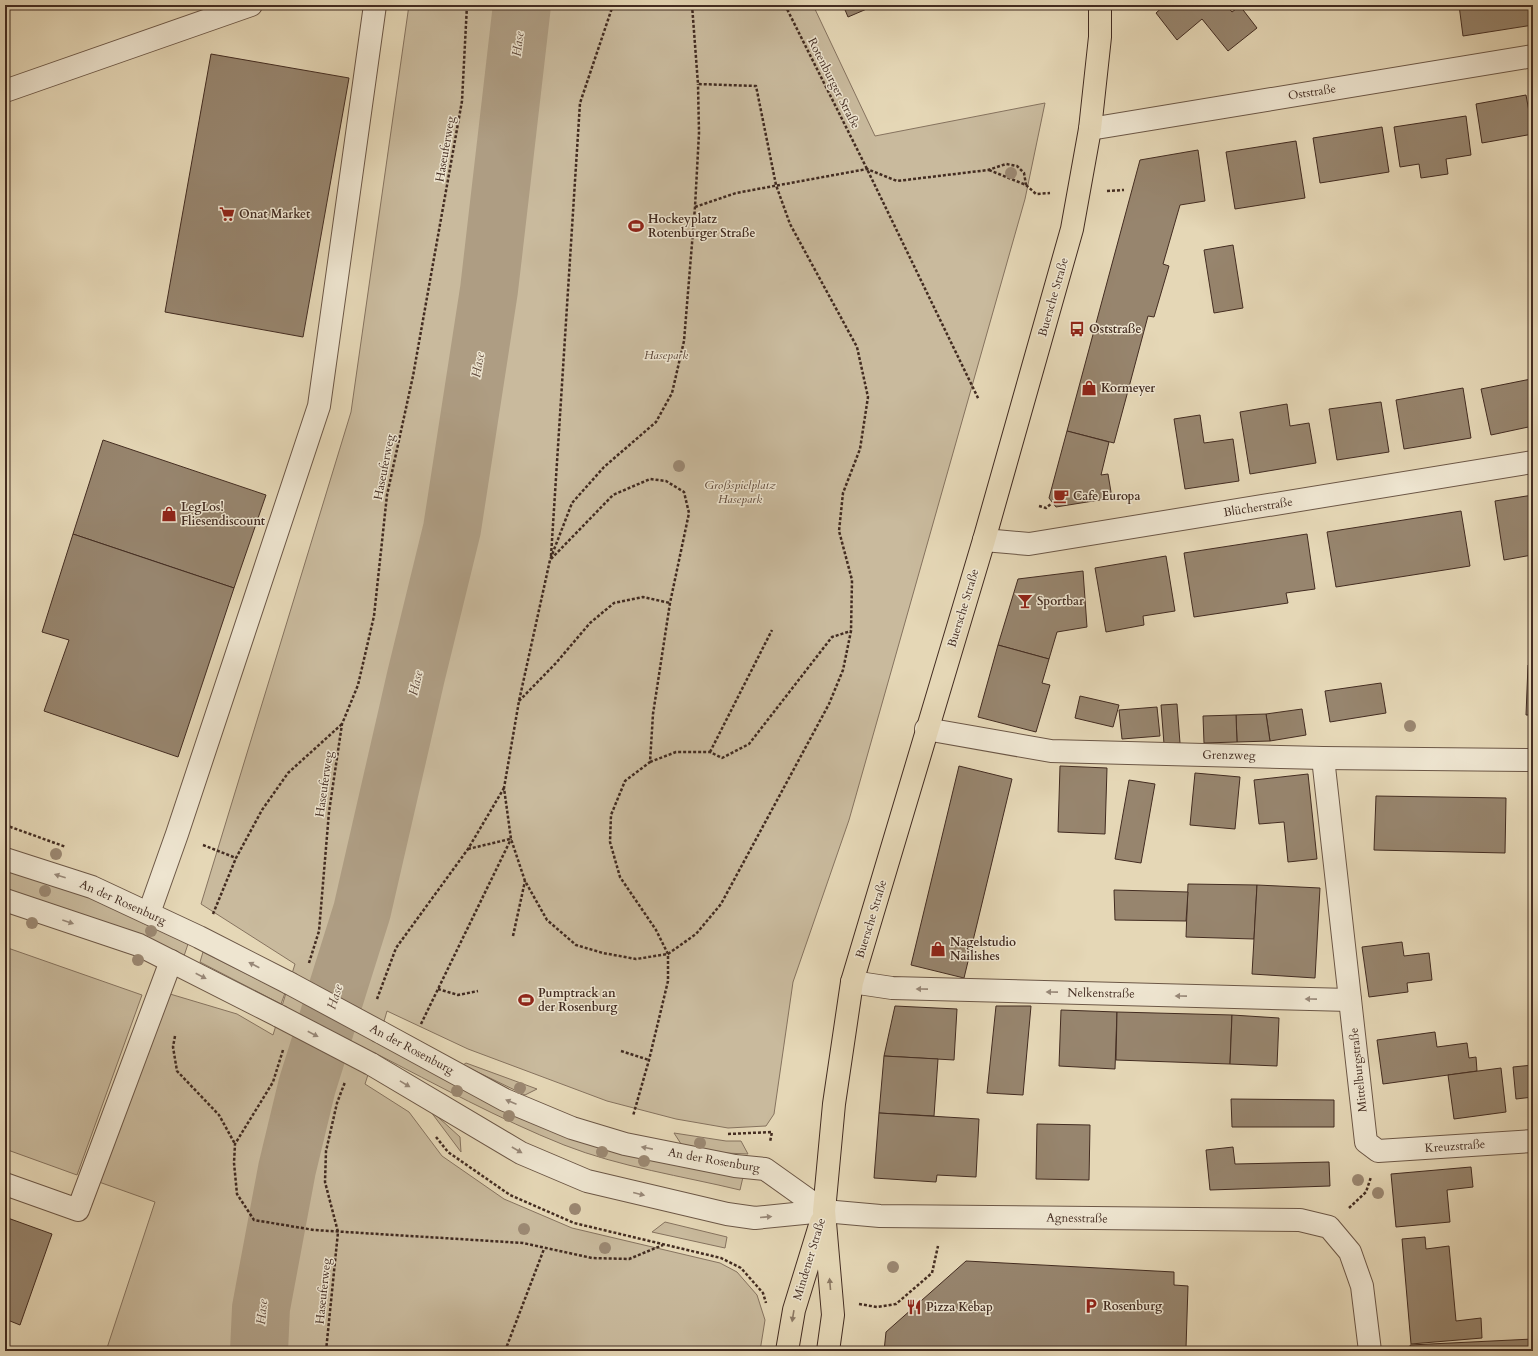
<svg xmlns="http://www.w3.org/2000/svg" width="1538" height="1356" font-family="Cardo,serif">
  <rect width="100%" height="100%" fill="#e5d7b6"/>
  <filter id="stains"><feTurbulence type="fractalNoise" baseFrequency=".005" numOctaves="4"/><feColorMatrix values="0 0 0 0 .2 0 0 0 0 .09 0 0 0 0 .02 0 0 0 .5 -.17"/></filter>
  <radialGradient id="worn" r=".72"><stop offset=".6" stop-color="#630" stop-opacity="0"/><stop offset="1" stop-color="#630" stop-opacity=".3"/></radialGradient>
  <!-- green -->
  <g fill="#c9ba9d" stroke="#86735f">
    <path d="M409,5H813L875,136L1045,103L1025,199L849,820L793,982L774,1114L766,1126L728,1128L676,1119L607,1101L468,1049L387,1011L378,1042L501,1107L743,1177L740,1190C682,1176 620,1167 564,1145C499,1119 437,1085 375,1053L365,1084L409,1112L442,1156L504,1199L572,1228L720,1263L737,1272L757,1295L765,1320L760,1351H106L155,1202L99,1182L170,994L237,1014L273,1035L295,964L201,904L351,412Z"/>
    <polygon points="5,870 85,895 188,944 184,956 144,937 5,889"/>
    <polygon points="5,947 142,995 77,1175 5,1149"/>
    <polygon points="203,952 285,993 281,1004 200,962"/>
    <polygon points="466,1063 537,1089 525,1095 463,1065"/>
    <polygon points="428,1108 460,1137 461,1152"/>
    <polygon points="674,1133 726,1141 741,1141 748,1154 725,1153 683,1147"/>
    <polygon points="665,1222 727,1237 725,1248 652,1232"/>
  </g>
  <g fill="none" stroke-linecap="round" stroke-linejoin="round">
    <!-- river -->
    <polyline stroke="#ae9d83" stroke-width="58" points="259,1351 261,1308 287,1169 307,1086 362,911 416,676 452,529 489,290 522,5"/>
  </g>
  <!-- building -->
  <g fill="#97856e" stroke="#432c21">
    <polygon points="843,5 876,5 848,17"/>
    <polygon points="1165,5 1226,5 1232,12 1240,6 1257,28 1228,51 1202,19 1177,40 1156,13"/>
    <polygon points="1459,5 1533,5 1533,25 1463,36"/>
    <polygon points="211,54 349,78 303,337 165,312"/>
    <polygon points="1526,95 1533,134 1482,143 1476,104"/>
    <polygon points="1466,116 1471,155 1446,159 1448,174 1421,178 1419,164 1400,167 1394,127"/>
    <polygon points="1382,127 1389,172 1320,183 1313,138"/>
    <polygon points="1296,141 1305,198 1235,209 1226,152"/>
    <polygon points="1198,150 1205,201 1180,205 1163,264 1169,266 1154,317 1148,316 1114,443 1067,431 1140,160"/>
    <polygon points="1233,245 1243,308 1214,313 1204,250"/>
    <polygon points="1531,379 1533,389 1533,426 1491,435 1481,389"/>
    <polygon points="1463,388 1471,438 1404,449 1396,400"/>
    <polygon points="1381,402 1389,452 1337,460 1329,409"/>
    <polygon points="1287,404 1290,426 1309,423 1316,463 1250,474 1240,412"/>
    <polygon points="1200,415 1204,443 1233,439 1239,481 1185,489 1174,419"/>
    <polygon points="1067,431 1109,442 1101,475 1108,474 1112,498 1056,507 1049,498"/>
    <polygon points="103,440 266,495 234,588 73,534"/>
    <polygon points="1533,495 1533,539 1529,540 1532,555 1504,560 1495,501"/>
    <polygon points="1461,511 1470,566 1336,587 1327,532"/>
    <polygon points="73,534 234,588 178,757 44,711 69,640 42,632"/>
    <polygon points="1307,534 1315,589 1286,593 1288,603 1194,617 1184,553"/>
    <polygon points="1166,556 1175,611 1143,616 1144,625 1106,632 1095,568"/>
    <polygon points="1083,571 1087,627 1057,632 1049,659 998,645 1018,579"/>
    <polygon points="998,645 1049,659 1042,683 1050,685 1036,732 978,717"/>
    <polygon points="1528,665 1533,665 1533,715 1526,715"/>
    <polygon points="1381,683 1386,713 1330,722 1325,691"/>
    <polygon points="1080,696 1119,705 1113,727 1075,718"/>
    <polygon points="1177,704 1180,743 1164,744 1161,705"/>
    <polygon points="1157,707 1160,736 1122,739 1119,710"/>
    <polygon points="1302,709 1306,735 1270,741 1266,714"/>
    <polygon points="1266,714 1270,741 1237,742 1236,715"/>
    <polygon points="1236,715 1237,742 1204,743 1203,716"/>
    <polygon points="959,766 1012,779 964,978 911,965"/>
    <polygon points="1060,766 1107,768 1105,834 1058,832"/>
    <polygon points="1195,773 1240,777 1235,829 1190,825"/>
    <polygon points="1308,774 1317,859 1288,862 1284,822 1259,824 1254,780"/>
    <polygon points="1129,780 1155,784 1141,863 1115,859"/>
    <polygon points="1376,796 1506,798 1505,853 1374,850"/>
    <polygon points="1188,884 1257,885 1254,939 1186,937"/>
    <polygon points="1257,885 1320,888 1315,978 1252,974"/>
    <polygon points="1114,890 1188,892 1186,921 1115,920"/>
    <polygon points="1402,942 1404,956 1429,953 1432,980 1407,983 1408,992 1369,997 1362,947"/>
    <polygon points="895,1006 957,1009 954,1060 884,1056"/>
    <polygon points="996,1006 1031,1006 1023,1095 987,1093"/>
    <polygon points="1061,1010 1117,1012 1115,1069 1059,1066"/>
    <polygon points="1117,1012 1232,1015 1230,1064 1116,1060"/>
    <polygon points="1232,1015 1279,1018 1277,1066 1230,1064"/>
    <polygon points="1435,1032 1437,1047 1467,1043 1469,1058 1476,1057 1477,1071 1383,1084 1377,1040"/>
    <polygon points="884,1056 938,1059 934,1116 879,1113"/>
    <polygon points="1533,1065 1533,1097 1516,1099 1513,1067"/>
    <polygon points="1501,1068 1506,1112 1454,1119 1448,1075"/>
    <polygon points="1231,1099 1334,1100 1334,1127 1232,1127"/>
    <polygon points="879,1113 979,1119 976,1177 937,1175 936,1182 874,1178"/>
    <polygon points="1037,1124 1090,1125 1089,1180 1036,1179"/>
    <polygon points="1233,1147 1235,1164 1329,1162 1330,1186 1210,1190 1206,1150"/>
    <polygon points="1471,1167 1473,1187 1447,1190 1450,1222 1396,1227 1391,1174"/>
    <polygon points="5,1217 52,1234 20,1325 5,1319"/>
    <polygon points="1425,1237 1426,1249 1449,1246 1456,1321 1481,1318 1482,1338 1411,1344 1402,1239"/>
    <polygon points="966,1261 1174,1272 1174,1285 1188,1286 1186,1348 1171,1347 1170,1351 884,1351 886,1332"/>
    <polygon points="1533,1339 1533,1351 1411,1351 1410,1345"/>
  </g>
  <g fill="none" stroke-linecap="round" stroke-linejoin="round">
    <defs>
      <g id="minor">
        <polyline points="5,91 251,5"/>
        <polyline points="1090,129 1533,56"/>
        <polyline points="984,540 1029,544 1533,462"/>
        <polyline points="926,729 1051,751 1323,758 1533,760"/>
        <polyline points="1323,758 1366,1142 1378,1151 1533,1141"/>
        <polyline points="5,859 92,887 199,937 289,983"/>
        <polyline points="5,900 139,945 279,1016"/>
        <polyline points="149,913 177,834 319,406 375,5"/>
        <polyline points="852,982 892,988 1350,1000"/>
        <polyline points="380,1032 505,1100 572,1128 625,1144 735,1166 765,1169 824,1211"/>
        <polyline points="371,1064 521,1153 587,1181 727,1214 755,1218 824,1211 880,1216 1300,1220 1329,1227 1350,1252 1362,1286 1370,1351"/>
        <polyline points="5,1184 78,1210 171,961"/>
      </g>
      <g id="major">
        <polyline points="787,1351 794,1310 821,1222"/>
        <polyline points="828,1351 833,1315 824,1211 834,1104 852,982 984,540 1072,229 1090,129 1100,37 1100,5"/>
      </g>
    </defs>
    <!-- minor casing -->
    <use href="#minor" stroke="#6c5746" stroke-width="24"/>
    <!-- major casing -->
    <use href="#major" stroke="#432c21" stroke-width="24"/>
    <!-- path -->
    <g stroke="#432c21" stroke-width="2.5" stroke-dasharray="3 2" stroke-linecap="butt">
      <polyline points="692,5 698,84 756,86 776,185 790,224 857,347 868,397 860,449 843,493 839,531 852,580 851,631 843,670 829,704 721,904 696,934 668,954 636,959 603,953 576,945 547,920 525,881 511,839 504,788 519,701 550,560 572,503 604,467 656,422 672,393 684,341 695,207 699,133 698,84"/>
      <polyline points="785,5 867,169 979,400"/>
      <polyline points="989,170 1026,185 1036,194 1050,193"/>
      <polyline points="1107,191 1124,190"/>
      <polyline points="695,207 736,193 867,169 897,181 988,170 1006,164 1017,166 1024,173 1026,185"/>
      <polyline points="1039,506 1046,508 1052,503"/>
      <polyline points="551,556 580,103 613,5"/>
      <polyline points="551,559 613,495 650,479 666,481 684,492 689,513 670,603 653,714 650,762 625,781 611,815 610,842 620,877 656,930 668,954 668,981 649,1060 633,1116"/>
      <polyline points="519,701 556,663 590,623 614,603 643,597 670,603"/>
      <polyline points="710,752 772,630"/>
      <polyline points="650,762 676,752 710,752 722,758 749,744 832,637 851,631"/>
      <polyline points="5,825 66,847"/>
      <polyline points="203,845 236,858"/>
      <polyline points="468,849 510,839"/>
      <polyline points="213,914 236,858 262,810 288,773 342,724"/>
      <polyline points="513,936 525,881"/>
      <polyline points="309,963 319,931 329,812 342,724 358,685 374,616 387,495 413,376 462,101 467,5"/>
      <polyline points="438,989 458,995 478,991"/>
      <polyline points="377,999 396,948 468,849 504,788"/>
      <polyline points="421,1024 511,839"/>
      <polyline points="175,1036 173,1047 177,1071 219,1115 235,1144"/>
      <polyline points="283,1050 273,1082 235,1144 234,1163 237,1194 254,1220 314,1230 523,1243 592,1258 629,1259 663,1245"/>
      <polyline points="621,1051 649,1060"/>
      <polyline points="728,1134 772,1132 770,1142"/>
      <polyline points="436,1137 448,1152 510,1195 574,1223 721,1258 741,1268 763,1293 766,1303"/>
      <polyline points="1349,1208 1366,1192 1371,1177"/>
      <polyline points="859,1304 877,1307 896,1304 932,1273 938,1246"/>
      <polyline points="326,1351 338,1232 325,1182 326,1151 337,1103 345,1082"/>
      <polyline points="505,1351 544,1249"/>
    </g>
    <!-- minor -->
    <use href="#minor" stroke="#eee5d0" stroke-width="22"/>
    <!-- major -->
    <use href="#major" stroke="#e5d7b6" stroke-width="22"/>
    <defs>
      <g id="minor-bridge">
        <polyline points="289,983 380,1032"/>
        <polyline points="279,1016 371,1064"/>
      </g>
    </defs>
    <!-- minor-bridge casing -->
    <use href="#minor-bridge" stroke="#6c5746" stroke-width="24" stroke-linecap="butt"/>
    <!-- minor-bridge -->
    <use href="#minor-bridge" stroke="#eee5d0" stroke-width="22"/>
  </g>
  <!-- trees -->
  <g fill="#9b8872">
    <circle cx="1011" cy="173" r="6"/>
    <circle cx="679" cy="466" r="6"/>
    <circle cx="1410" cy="726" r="6"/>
    <circle cx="56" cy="854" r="6"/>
    <circle cx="45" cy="891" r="6"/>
    <circle cx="32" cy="923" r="6"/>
    <circle cx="151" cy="931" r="6"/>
    <circle cx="138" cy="960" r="6"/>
    <circle cx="520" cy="1088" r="6"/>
    <circle cx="457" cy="1091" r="6"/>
    <circle cx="509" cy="1116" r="6"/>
    <circle cx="700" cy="1143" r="6"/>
    <circle cx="602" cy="1152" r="6"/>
    <circle cx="644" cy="1161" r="6"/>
    <circle cx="1358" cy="1180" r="6"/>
    <circle cx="1378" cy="1193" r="6"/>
    <circle cx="575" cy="1209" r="6"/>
    <circle cx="524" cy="1229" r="6"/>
    <circle cx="605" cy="1248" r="6"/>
    <circle cx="893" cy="1267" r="6"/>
  </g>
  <!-- one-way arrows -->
  <defs><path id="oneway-solid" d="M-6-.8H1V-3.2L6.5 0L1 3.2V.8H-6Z"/></defs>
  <g fill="#988878">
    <use href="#oneway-solid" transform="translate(60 876) rotate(-162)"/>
    <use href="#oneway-solid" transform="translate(68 922) rotate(19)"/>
    <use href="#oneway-solid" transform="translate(254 965) rotate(-153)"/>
    <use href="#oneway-solid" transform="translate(201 976) rotate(27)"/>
    <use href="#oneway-solid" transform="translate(922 989) rotate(-179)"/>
    <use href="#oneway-solid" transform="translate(1052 992) rotate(-179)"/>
    <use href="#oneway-solid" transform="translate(1181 996) rotate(-179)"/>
    <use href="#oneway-solid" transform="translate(1311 999) rotate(-179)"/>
    <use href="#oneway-solid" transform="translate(313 1034) rotate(28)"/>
    <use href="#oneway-solid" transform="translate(405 1084) rotate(31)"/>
    <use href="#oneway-solid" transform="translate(511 1102) rotate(-157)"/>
    <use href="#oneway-solid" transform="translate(647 1148) rotate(-169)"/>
    <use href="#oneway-solid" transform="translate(517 1150) rotate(30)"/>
    <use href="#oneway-solid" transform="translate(639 1194) rotate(14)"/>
    <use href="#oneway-solid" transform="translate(766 1217) rotate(-5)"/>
  </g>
  <g fill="#8c7964">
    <use href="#oneway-solid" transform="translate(830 1284) rotate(-95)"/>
    <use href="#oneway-solid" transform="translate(793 1316) rotate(99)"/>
  </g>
  <!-- icons -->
  <defs>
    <symbol id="supermarket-bare" viewBox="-9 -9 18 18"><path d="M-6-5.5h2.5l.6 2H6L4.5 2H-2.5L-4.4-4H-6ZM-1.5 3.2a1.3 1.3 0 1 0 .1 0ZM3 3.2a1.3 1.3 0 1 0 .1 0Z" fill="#8f2418" stroke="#eee5d0" stroke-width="2.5" paint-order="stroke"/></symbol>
    <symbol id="stadium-bare" viewBox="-9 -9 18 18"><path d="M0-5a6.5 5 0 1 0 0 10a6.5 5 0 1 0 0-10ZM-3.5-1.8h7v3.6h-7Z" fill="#8f2418" stroke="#eee5d0" stroke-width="2.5" paint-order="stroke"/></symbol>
    <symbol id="bus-bare" viewBox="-9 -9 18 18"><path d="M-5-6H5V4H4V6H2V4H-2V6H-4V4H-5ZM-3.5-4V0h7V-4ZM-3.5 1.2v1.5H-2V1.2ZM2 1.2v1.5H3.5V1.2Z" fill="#8f2418" stroke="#eee5d0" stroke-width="2.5" paint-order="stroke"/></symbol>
    <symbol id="shop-bare" viewBox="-9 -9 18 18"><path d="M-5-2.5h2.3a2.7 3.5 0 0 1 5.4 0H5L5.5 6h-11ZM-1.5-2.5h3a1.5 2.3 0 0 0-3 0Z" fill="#8f2418" stroke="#eee5d0" stroke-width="2.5" paint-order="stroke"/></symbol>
    <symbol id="cafe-bare" viewBox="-9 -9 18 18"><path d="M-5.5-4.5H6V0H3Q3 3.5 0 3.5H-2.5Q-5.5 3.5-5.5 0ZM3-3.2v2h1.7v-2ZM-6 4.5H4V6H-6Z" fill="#8f2418" stroke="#eee5d0" stroke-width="2.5" paint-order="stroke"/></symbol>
    <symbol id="bar-bare" viewBox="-9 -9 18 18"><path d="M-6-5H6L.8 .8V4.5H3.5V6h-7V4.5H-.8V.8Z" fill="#8f2418" stroke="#eee5d0" stroke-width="2.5" paint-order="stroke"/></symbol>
    <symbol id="parking-bare" viewBox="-9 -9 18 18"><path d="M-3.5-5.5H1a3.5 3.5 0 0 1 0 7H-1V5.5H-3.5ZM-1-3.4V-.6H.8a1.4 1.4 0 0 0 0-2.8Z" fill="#8f2418" stroke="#eee5d0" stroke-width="2.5" paint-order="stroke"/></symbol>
    <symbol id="restaurant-bare" viewBox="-9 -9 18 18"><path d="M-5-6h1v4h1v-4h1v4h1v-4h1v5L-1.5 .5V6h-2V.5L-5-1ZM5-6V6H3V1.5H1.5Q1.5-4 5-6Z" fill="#8f2418" stroke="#eee5d0" stroke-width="2.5" paint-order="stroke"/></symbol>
  </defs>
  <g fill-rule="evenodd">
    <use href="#supermarket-bare" x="216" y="203" width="22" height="22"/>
    <use href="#stadium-bare" x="625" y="215" width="22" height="22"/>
    <use href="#bus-bare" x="1066" y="318" width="22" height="22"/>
    <use href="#shop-bare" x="1078" y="377" width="22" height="22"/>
    <use href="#cafe-bare" x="1050" y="485" width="22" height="22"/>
    <use href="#shop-bare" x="158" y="503" width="22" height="22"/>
    <use href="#bar-bare" x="1014" y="590" width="22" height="22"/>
    <use href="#shop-bare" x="927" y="938" width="22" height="22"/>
    <use href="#stadium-bare" x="515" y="989" width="22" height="22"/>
    <use href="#parking-bare" x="1080" y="1295" width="22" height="22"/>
    <use href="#restaurant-bare" x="903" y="1296" width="22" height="22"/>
  </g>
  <g text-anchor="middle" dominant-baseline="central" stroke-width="3" stroke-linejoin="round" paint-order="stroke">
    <!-- street labels -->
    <g font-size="12" fill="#432c21" stroke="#eee5d0">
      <text transform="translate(834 83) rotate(63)">Rotenburger Straße</text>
      <text transform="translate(1312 92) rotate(-9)">Oststraße</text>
      <text transform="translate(445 149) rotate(-80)">Haseuferweg</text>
      <text transform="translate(1053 297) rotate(-74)">Buersche Straße</text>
      <text transform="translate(384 467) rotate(-79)">Haseuferweg</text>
      <text transform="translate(1258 507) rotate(-9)">Blücherstraße</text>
      <text transform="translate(963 608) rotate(-73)">Buersche Straße</text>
      <text transform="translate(1229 755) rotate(1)">Grenzweg</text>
      <text transform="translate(324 784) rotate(-82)">Haseuferweg</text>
      <text transform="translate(123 902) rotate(24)">An der Rosenburg</text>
      <text transform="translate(871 919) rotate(-73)">Buersche Straße</text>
      <text transform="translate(1101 993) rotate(1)">Nelkenstraße</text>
      <text transform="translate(412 1049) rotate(28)">An der Rosenburg</text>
      <text transform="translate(1358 1070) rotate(-96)">Mittelburgstraße</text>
      <text transform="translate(1455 1146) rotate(-4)">Kreuzstraße</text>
      <text transform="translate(714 1160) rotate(10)">An der Rosenburg</text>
      <text transform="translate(1077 1218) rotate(1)">Agnesstraße</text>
      <text transform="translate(809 1259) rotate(-73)">Mindener Straße</text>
      <text transform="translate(323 1291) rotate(-84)">Haseuferweg</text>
    </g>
    <!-- poi labels -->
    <g font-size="12" font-weight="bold" fill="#432c21" stroke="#eee5d0" text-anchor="start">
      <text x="239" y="214">Onat Market</text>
      <text x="648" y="219">Hockeyplatz<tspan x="648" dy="14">Rotenburger Straße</tspan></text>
      <text x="1089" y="329">Oststraße</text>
      <text x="1101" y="388">Kormeyer</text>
      <text x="1073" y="496">Cafe Europa</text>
      <text x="181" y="507">LegLos!<tspan x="181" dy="14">Fliesendiscount</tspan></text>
      <text x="1037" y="601">Sportbar</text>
      <text x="950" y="942">Nagelstudio<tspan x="950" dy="14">Nailishes</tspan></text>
      <text x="538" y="993">Pumptrack an<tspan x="538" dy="14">der Rosenburg</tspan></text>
      <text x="1103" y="1306">Rosenburg</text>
      <text x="926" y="1307">Pizza Kebap</text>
    </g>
    <!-- park labels -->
    <g font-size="12" font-style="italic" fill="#5e483a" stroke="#eee5d0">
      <text x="666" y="355">Hasepark</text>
      <text x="740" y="485">Großspielplatz<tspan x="740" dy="14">Hasepark</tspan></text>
    </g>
    <!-- water labels -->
    <g font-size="13" font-style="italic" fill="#5e483a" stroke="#eee5d0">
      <text transform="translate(518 44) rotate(-83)">Hase</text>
      <text transform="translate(478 365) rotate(-81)">Hase</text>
      <text transform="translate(416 683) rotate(-77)">Hase</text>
      <text transform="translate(335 997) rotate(-73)">Hase</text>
      <text transform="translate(262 1312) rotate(-85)">Hase</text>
    </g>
  </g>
  <!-- margin -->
  <rect width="1538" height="1356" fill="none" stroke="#e5d7b6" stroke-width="20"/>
  <rect x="6" y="6" width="1526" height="1344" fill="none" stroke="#432c21" stroke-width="2"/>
  <rect x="10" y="10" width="1518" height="1336" fill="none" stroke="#432c21"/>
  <rect width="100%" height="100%" filter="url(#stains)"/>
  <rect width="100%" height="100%" fill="url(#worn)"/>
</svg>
